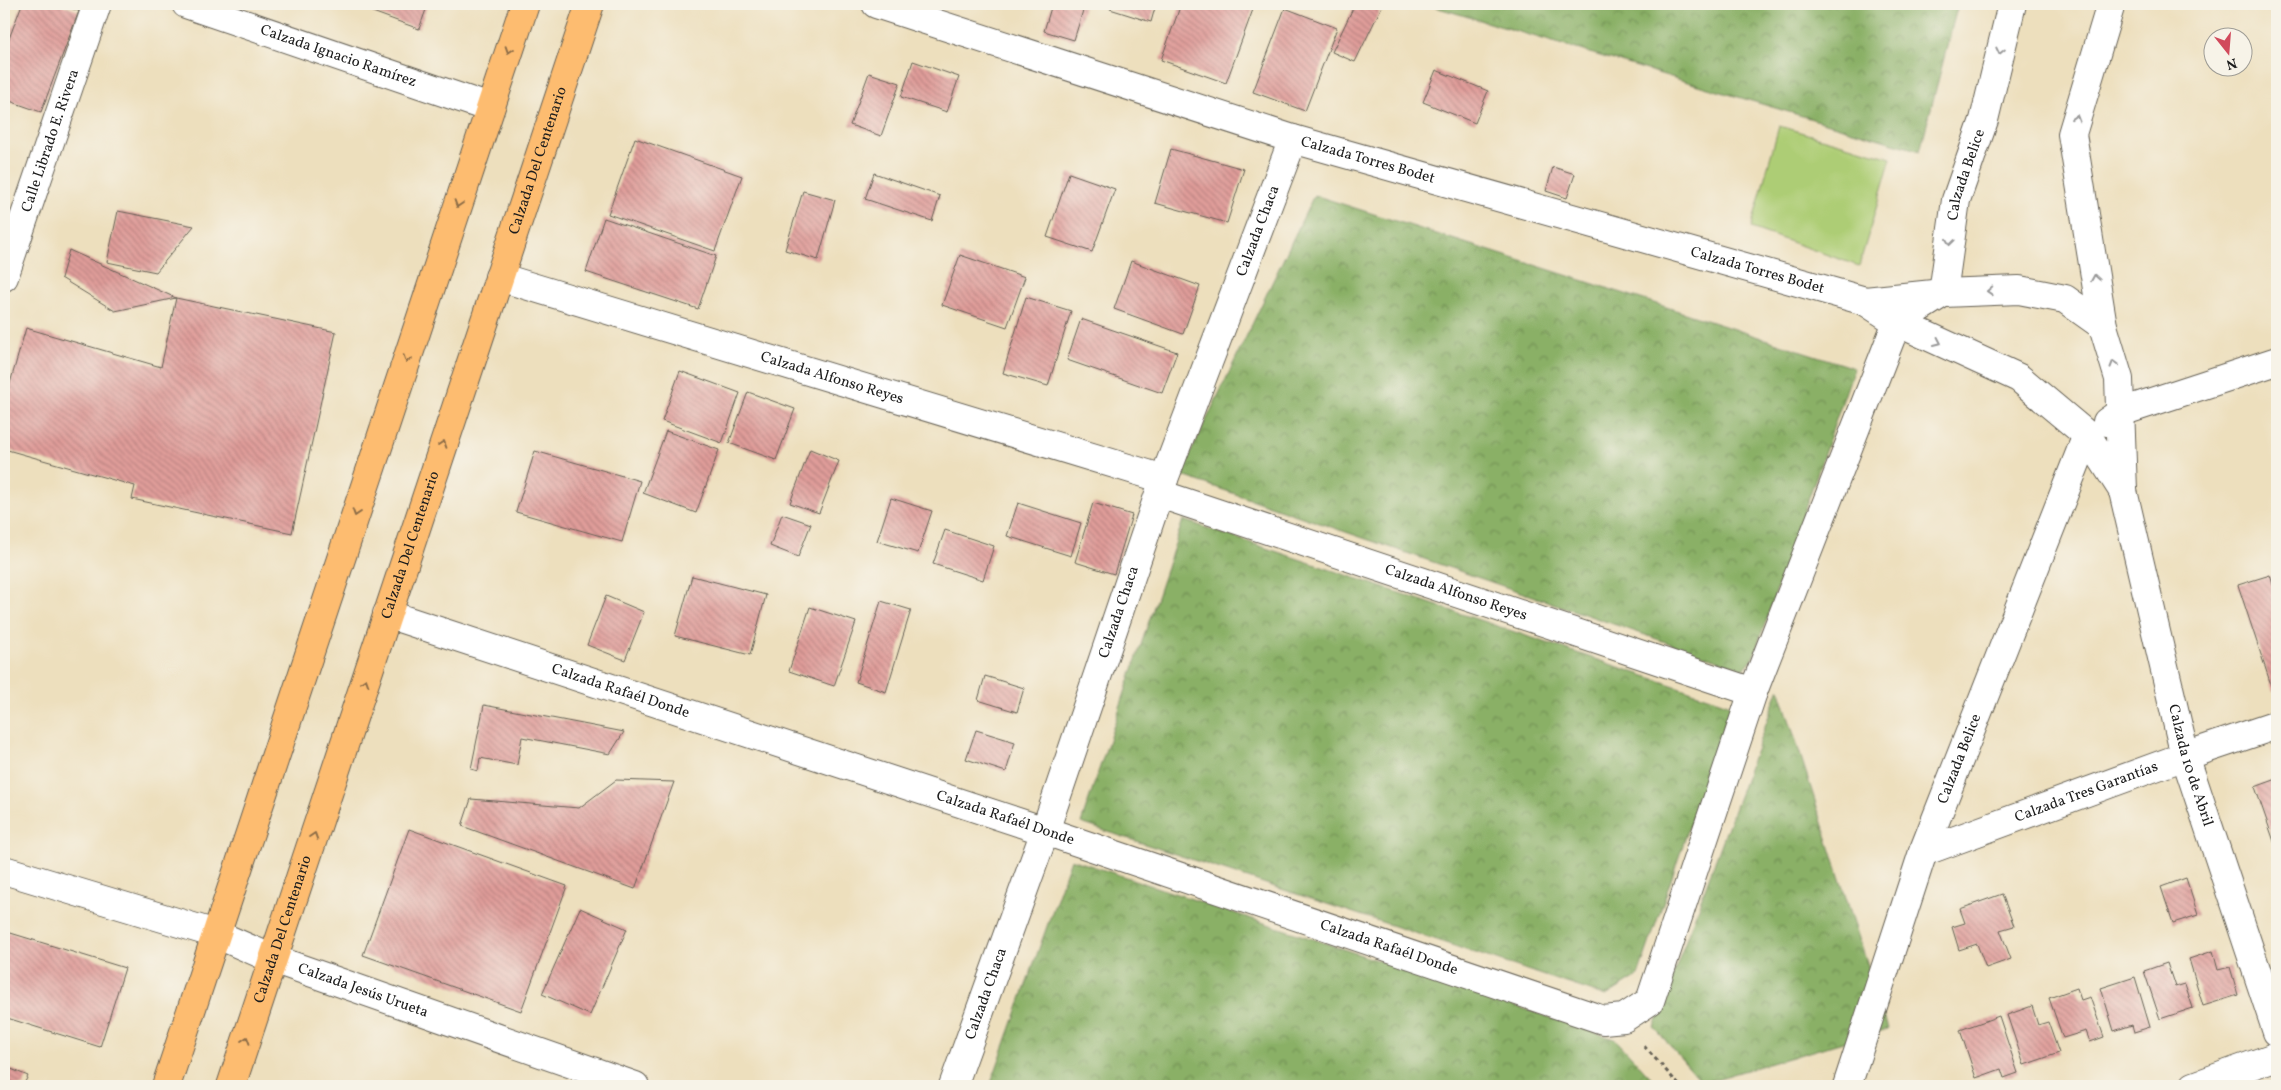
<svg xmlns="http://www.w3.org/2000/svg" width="2281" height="1090" font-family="Vollkorn,serif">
  <defs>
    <pattern id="forest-crowns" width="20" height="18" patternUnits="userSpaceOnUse" patternTransform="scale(1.25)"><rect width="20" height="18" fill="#8ab066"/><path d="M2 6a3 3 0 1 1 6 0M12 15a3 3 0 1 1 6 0" fill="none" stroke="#708e53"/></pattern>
    <pattern id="building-back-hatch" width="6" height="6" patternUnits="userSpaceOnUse" patternTransform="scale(1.25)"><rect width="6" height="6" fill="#e09d9a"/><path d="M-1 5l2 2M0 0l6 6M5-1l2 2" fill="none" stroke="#b57f7d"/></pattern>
  </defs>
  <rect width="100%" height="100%" fill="#f7f3e8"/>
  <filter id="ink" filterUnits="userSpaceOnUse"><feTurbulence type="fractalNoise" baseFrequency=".02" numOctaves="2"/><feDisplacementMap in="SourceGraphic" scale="10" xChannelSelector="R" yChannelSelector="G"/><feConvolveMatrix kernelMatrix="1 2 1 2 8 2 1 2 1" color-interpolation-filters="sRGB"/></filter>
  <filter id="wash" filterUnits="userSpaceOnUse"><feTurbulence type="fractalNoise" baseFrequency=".0096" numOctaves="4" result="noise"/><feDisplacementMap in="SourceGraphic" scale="20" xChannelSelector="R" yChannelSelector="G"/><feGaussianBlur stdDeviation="1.12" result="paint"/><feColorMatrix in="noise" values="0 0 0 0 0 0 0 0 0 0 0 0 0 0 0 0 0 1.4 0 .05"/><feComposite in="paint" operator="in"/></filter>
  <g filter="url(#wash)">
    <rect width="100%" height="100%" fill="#eddfbd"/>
    <!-- green -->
    <polygon fill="#adcd75" stroke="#647448" points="1779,126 1891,158 1859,266 1751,228"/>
    <!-- forest -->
    <g fill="url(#forest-crowns)" stroke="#536641">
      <polygon points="1425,4 1958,4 1920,151"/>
      <polygon points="1314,195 1660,305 1854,368 1753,658 1744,669 1180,475"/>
      <polygon points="1183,520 1731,705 1638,976 1606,996 1081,823"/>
      <polygon points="1779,688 1888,1029 1702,1083 1654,1027"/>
      <polygon points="1071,859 1615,1039 1659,1086 990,1086"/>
    </g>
    <g id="blocks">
      <!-- building -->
      <g fill="url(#building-back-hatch)">
        <polygon points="22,4 59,4 79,11 41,112 4,99 4,52"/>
        <polygon points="351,4 428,4 419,29"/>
        <polygon points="1052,4 1075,4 1084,7 1074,40 1044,31"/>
        <polygon points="1112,4 1156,4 1151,22 1110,9"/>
        <polygon points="1181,4 1255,4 1226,83 1161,60"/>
        <polygon points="1355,4 1383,4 1355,62 1332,52"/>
        <polygon points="1285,8 1337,28 1305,111 1253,92"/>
        <polygon points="913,61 959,77 947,112 901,97"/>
        <polygon points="1436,70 1488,91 1475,123 1423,102"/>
        <polygon points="869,73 900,83 881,136 850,125"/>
        <polygon points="635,138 742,176 715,251 608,214"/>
        <polygon points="1171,149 1244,169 1227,223 1155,203"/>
        <polygon points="1553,167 1575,174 1567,198 1546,191"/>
        <polygon points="874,173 940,196 932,221 865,199"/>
        <polygon points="1069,173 1115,189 1092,252 1047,237"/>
        <polygon points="803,191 835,200 818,260 785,250"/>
        <polygon points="118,211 194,226 156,272 107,262"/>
        <polygon points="604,218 716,256 698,309 586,272"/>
        <polygon points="69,250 176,298 115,311 61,278"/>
        <polygon points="960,255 1025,277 1007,327 942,305"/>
        <polygon points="1131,261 1200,286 1183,334 1114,309"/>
        <polygon points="1026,297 1071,311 1048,386 1003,373"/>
        <polygon points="176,298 336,332 292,533 132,499 135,486 4,449 4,404 26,328 161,367"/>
        <polygon points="1081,319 1177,352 1162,393 1067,360"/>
        <polygon points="680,371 740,393 722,443 662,421"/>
        <polygon points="748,392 795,409 776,460 729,443"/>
        <polygon points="666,431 719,450 696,513 643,493"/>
        <polygon points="810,449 839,461 819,513 790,503"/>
        <polygon points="535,451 640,481 622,542 516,512"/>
        <polygon points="891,498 932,511 918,553 877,541"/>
        <polygon points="1018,503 1081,523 1071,556 1007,536"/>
        <polygon points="1093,503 1132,515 1114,574 1075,562"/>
        <polygon points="782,514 811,524 798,557 770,546"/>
        <polygon points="945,530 994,546 983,580 933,564"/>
        <polygon points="2270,575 2277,597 2277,690 2273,691 2238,585"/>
        <polygon points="692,576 766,595 750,655 675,636"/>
        <polygon points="606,596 644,612 625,660 587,645"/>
        <polygon points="881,601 911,610 886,692 856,682"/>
        <polygon points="810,607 856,622 834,686 789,671"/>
        <polygon points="985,676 1024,688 1017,712 978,700"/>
        <polygon points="484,705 624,732 610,754 522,737 517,765 480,758 478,771 471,769"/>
        <polygon points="976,730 1015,742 1006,772 966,759"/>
        <polygon points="2277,779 2277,850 2255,787"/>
        <polygon points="616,780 674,782 635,889 462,826 471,799 579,808"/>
        <polygon points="409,829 567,886 521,1011 363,955"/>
        <polygon points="2186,878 2198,915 2173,923 2161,887"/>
        <polygon points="2002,894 2014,926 2000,930 2011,959 1986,968 1977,944 1959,950 1952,927 1965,923 1960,909"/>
        <polygon points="580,908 627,929 590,1015 542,994"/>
        <polygon points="4,931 125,968 100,1047 4,1017"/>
        <polygon points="2213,951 2218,970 2230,967 2238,995 2203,1006 2189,959"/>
        <polygon points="2167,963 2175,987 2185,984 2193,1008 2160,1019 2144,971"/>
        <polygon points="2135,977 2150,1027 2134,1032 2132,1025 2114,1031 2101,988"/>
        <polygon points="2077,988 2081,1000 2090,997 2104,1037 2090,1042 2086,1031 2063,1038 2049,998"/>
        <polygon points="2032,1006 2038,1025 2048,1022 2059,1053 2024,1065 2007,1015"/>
        <polygon points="1999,1016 2018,1073 2004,1078 2001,1069 1976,1078 1960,1030"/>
        <polygon points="4,1066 28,1076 23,1086 4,1086"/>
      </g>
    </g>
  </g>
  <g filter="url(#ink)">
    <use href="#blocks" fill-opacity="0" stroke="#656054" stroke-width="1"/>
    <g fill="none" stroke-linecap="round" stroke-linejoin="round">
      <defs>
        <g id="minor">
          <path id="s1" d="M186,4L490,108"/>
          <path id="s2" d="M876,4L1293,139L1865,301L1897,322L2019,378L2087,435L2123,491"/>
          <path id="s3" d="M4,277L97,4"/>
          <path id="s4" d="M499,277L1164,479"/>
          <path id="s5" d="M1865,301L1943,293L2019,290L2065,299L2103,326L2119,379L2123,491L2185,756L2277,1032"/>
          <polyline points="2103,326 2072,134 2111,4"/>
          <polyline points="2107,422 2121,412 2277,361"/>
          <path id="s6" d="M1160,494L1753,692"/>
          <path id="s7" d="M387,614L1045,831L1603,1020L1624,1018L1650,1001L1753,692L1897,322L1943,293L1956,200L1984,120L2012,4"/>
          <path id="s8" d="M1923,852L2185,756L2277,725"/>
          <path id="s9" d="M4,870L216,934L273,959L635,1086"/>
          <path id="s10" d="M953,1086L1045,831L1164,479L1293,139"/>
          <path id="s11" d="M1847,1086L1923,852L2087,435"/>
          <polyline points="2194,1086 2277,1056"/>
        </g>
        <g id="major">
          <polyline points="166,1086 525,4"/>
          <path id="s12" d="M231,1086L590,4"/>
        </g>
      </defs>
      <!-- minor casing -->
      <use href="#minor" stroke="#656054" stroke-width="30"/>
      <!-- major casing -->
      <use href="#major" stroke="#656054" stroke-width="30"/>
      <!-- path -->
      <polyline stroke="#656054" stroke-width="3" stroke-dasharray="4 4" stroke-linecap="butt" points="1644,1046 1680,1086"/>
      <!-- minor -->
      <use href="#minor" stroke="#fff" stroke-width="28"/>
      <!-- major -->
      <use href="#major" stroke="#fdbc70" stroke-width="28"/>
    </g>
    <!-- one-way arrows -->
    <defs><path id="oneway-chevron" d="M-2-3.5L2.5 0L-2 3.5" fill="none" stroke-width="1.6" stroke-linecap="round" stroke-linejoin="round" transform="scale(1.25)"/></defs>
    <g stroke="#8c6c46">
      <use href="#oneway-chevron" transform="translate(509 50) rotate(108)"/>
      <use href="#oneway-chevron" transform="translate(458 204) rotate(108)"/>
      <use href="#oneway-chevron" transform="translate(407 359) rotate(108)"/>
      <use href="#oneway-chevron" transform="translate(443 444) rotate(-72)"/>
      <use href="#oneway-chevron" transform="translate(356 513) rotate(108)"/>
      <use href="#oneway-chevron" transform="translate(365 682) rotate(-72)"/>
      <use href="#oneway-chevron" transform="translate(314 836) rotate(-72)"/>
      <use href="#oneway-chevron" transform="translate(246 1040) rotate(-72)"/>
    </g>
    <g stroke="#999">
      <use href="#oneway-chevron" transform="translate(2000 51) rotate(103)"/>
      <use href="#oneway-chevron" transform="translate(2076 118) rotate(-73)"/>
      <use href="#oneway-chevron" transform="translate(1950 242) rotate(98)"/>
      <use href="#oneway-chevron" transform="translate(2095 278) rotate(-99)"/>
      <use href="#oneway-chevron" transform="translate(1990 291) rotate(177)"/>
      <use href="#oneway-chevron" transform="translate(1938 342) rotate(25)"/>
      <use href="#oneway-chevron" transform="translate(2114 364) rotate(-106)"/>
    </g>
  </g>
  <g text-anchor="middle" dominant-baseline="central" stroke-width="4" stroke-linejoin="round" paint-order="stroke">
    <!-- street labels -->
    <g font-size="15" fill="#1c1c1c" stroke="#f7f3e8">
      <text stroke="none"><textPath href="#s1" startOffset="161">Calzada Ignacio Ramírez</textPath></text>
      <text stroke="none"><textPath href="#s3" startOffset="144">Calle Librado E. Rivera</textPath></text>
      <text stroke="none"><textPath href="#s12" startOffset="975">Calzada Del Centenario</textPath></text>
      <text stroke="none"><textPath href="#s2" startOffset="516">Calzada Torres Bodet</textPath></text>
      <text stroke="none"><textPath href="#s7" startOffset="2232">Calzada Belice</textPath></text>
      <text stroke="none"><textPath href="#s10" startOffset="908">Calzada Chaca</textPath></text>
      <text stroke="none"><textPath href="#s2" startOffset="921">Calzada Torres Bodet</textPath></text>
      <text stroke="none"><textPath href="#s4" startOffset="348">Calzada Alfonso Reyes</textPath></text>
      <text stroke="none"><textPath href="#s12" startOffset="570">Calzada Del Centenario</textPath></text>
      <text stroke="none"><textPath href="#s6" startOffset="312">Calzada Alfonso Reyes</textPath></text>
      <text stroke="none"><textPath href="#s10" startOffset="502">Calzada Chaca</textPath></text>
      <text stroke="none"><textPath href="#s7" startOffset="246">Calzada Rafaél Donde</textPath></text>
      <text stroke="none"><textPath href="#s11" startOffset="346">Calzada Belice</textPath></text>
      <text stroke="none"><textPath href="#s5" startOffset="698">Calzada 10 de Abril</textPath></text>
      <text stroke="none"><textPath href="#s8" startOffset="174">Calzada Tres Garantías</textPath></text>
      <text stroke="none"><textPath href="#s7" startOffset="651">Calzada Rafaél Donde</textPath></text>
      <text stroke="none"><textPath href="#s12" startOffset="165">Calzada Del Centenario</textPath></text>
      <text stroke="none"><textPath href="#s7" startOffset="1056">Calzada Rafaél Donde</textPath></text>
      <text stroke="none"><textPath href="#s9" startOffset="379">Calzada Jesús Urueta</textPath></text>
      <text stroke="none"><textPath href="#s10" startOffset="98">Calzada Chaca</textPath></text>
    </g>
  </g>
  <!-- margin -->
  <rect width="2281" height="1090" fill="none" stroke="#f7f3e8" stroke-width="20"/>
  <!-- north arrow -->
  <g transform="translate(2228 52) rotate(163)"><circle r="24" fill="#f7f3e8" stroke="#9f9d96"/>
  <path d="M0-4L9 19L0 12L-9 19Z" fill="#d1495b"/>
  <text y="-8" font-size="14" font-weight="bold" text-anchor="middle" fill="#1c1c1c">N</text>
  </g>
</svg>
